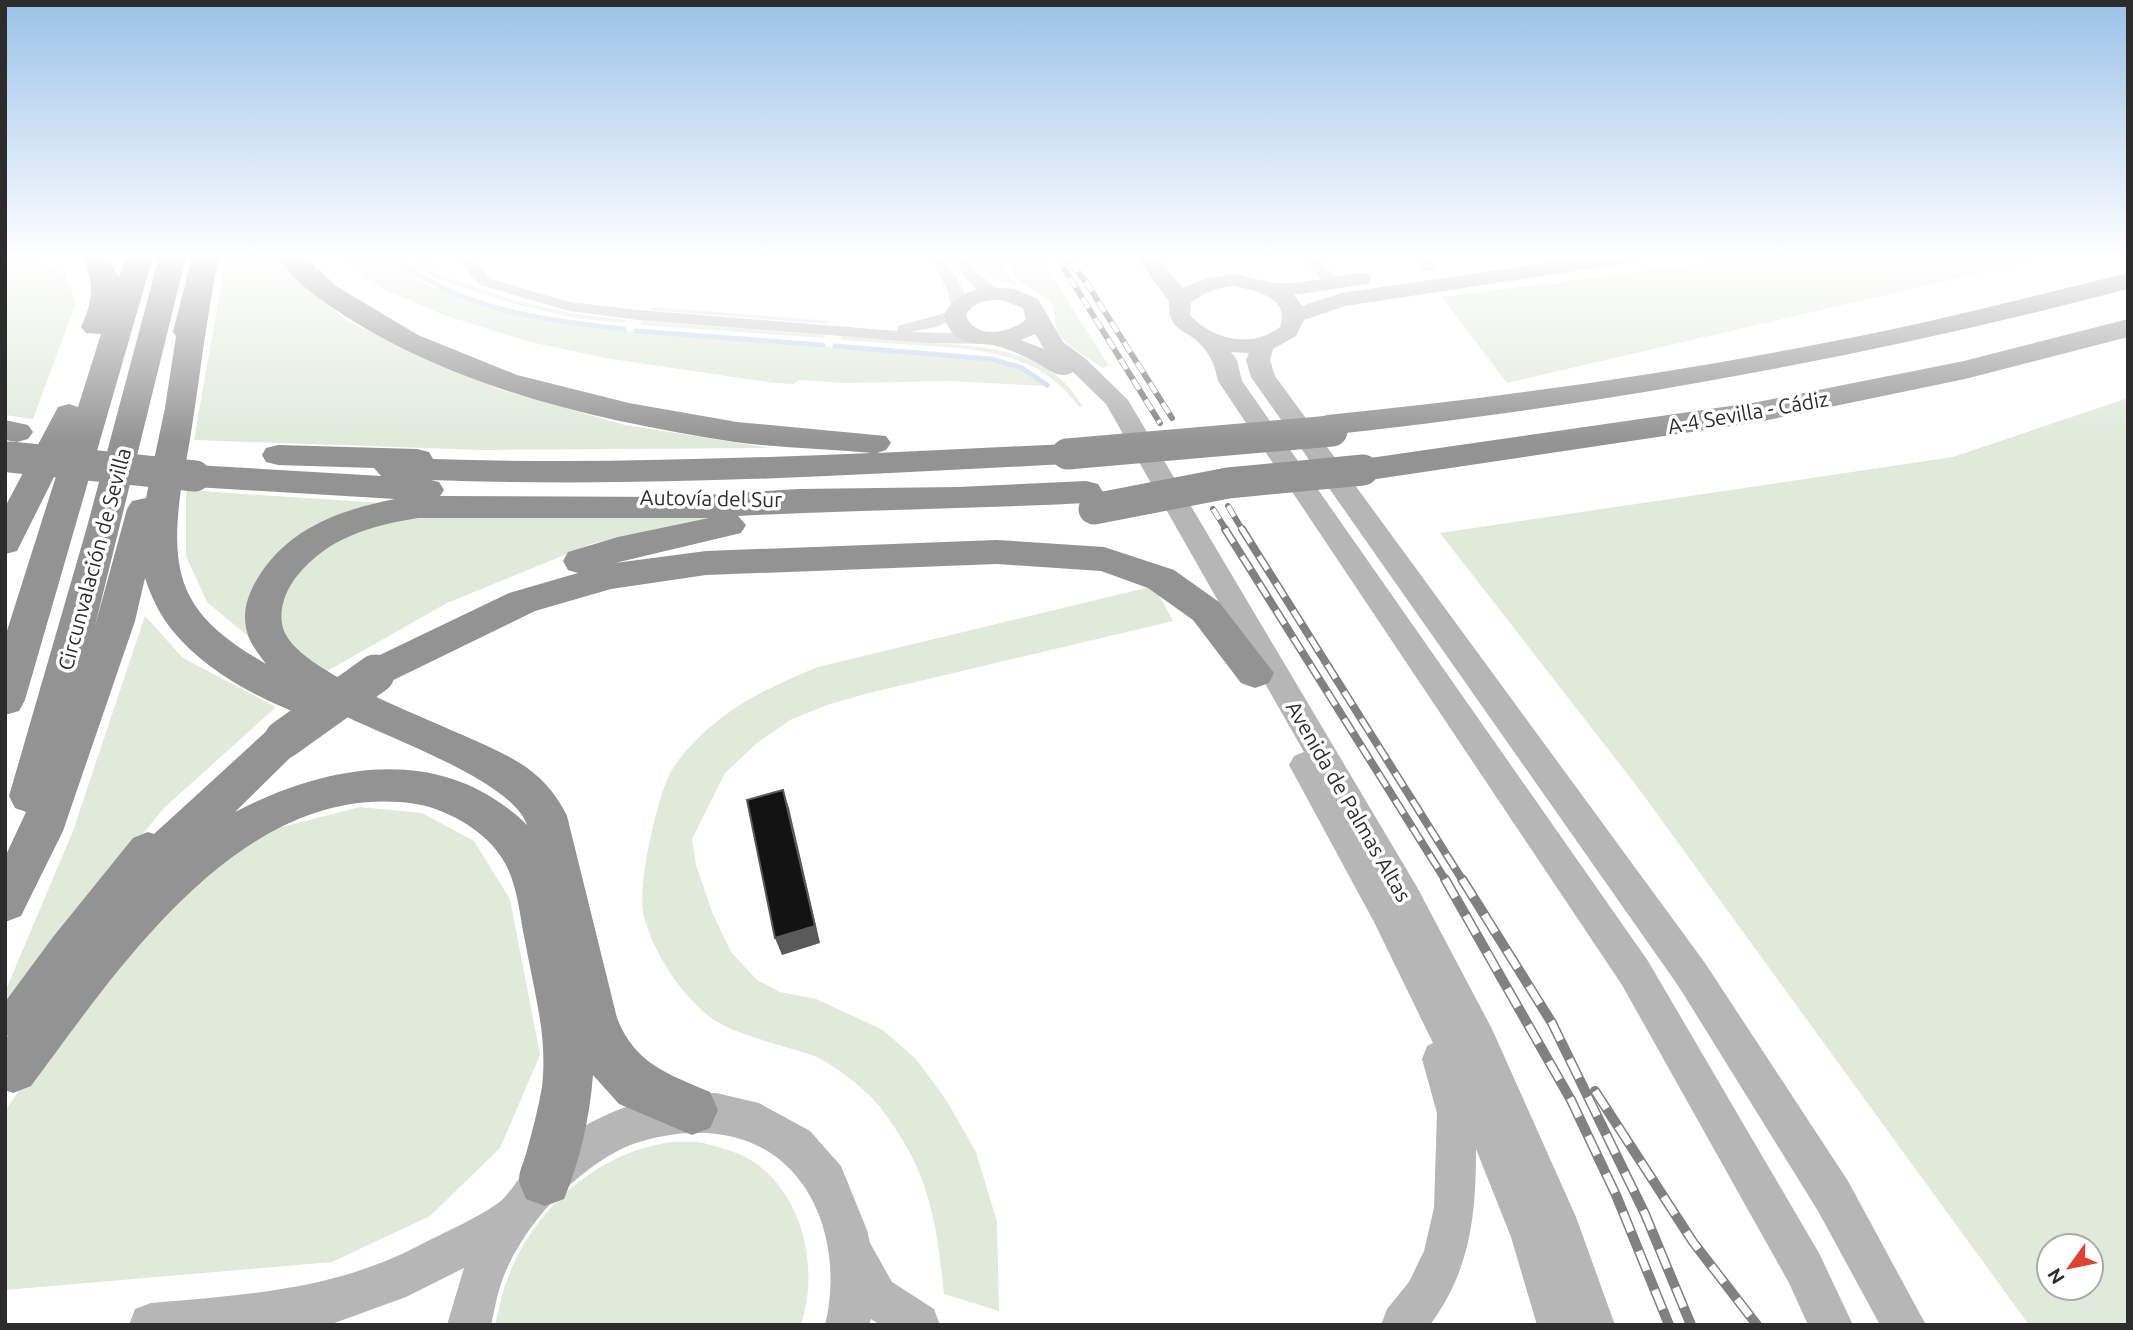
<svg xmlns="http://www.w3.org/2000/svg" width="2133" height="1330" font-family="Ubuntu,sans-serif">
  <rect width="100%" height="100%" fill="#fff"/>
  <!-- green -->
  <g fill="#e0e9da" fill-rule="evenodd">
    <polygon points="5,257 33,258 65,274 76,303 33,419 5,415"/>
    <polygon points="226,257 272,257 347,321 498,389 625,425 770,448 481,450 194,440"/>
    <polygon points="341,257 401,257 408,263 404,266 419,280 433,287 522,315 563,323 636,332 982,358 1023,371 1046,386 949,381 845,383 799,380 793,384 775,383 605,358 530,342 444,315 391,293 366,279"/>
    <polygon points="409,257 425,257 429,266 440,275 517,301 571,313 626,320 623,323 575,318 515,304 435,278"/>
    <path d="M982,257H1006L1005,270L1017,285C1001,283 989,278 981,264Z"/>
    <path d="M1011,257H1040L1109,366L1102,368C1088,357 1068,348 1059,334C1053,324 1057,312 1050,302C1036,285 1005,286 1011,257Z"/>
    <polygon points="1754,257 2048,257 1507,383 1442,297"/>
    <polygon points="651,307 830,321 829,324 650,310"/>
    <polygon points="642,321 825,335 823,338 640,325"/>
    <path d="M842,336C873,338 904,340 934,343C991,347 1051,351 1082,406L1079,407C1043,356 989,350 931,346C901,344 871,342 840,340Z"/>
    <path d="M2128,398V1325H2029L1636,785L1440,533L1953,457ZM2049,1246H2091V1288H2049Z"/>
    <polygon points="186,490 455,508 742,514 594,543 447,603 322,674 255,642 207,602 186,556"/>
    <path d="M1154,586L1173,621L869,693L827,705L792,719L757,743L725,773L692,839L696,865L712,912L731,952L757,980L780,992L816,999L883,1030L916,1059L945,1098L976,1152L997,1222L999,1311L944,1294C936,1217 929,1171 880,1107C867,1090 829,1060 809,1054C782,1045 732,1034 710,1017C679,992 655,955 644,917C636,891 656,803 668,778C677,757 702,733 720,719C749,696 784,681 818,667Z"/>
    <polygon points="145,616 183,658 276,707 164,808 53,943 5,1014 5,992 73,831"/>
    <polygon points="360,807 422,813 474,841 510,899 540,1055 500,1148 430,1216 332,1262 5,1290 5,1111 113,955 189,876 266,831"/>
    <path d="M699,1142C722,1148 745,1153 763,1169C806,1206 818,1273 801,1325H495C499,1311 501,1296 506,1283C529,1216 590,1157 661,1144C673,1141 686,1142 699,1142Z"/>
  </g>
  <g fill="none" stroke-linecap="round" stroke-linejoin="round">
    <!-- stream -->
    <g stroke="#c6d6e9" stroke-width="5">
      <path d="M405,265C467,311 549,321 624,329"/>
      <polyline points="636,331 823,345"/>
      <polyline points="835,346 991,359 1022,368 1047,385"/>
    </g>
    <!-- street -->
    <g fill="#c9c9c9" fill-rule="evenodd">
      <polygon points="459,257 473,257 490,279 570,302 638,310 897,331 898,326 952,311 948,292 931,257 945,257 964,292 966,308 961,312 963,315 936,327 911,332 986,334 994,339 986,344 928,343 638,320 569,311 480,285 470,275"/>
      <path d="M954,257H968L978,274L998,290L1001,293L998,296C978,301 961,272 954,257Z"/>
      <polygon points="1303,257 1318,257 1340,284 1337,287 1327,287"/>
      <polygon points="1413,257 1428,257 1436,268 1434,271 1424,271"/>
    </g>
    <!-- secondary -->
    <g fill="#b6b6b6" fill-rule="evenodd">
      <path d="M1136,257H1157L1183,288L1204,279L1234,274L1274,283H1295L1360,273L1368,274L1371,279L1368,284L1360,285L1294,295L1302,306L1341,293L1587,257H1637L1634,261L1627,263L1345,306L1304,320L1296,336L1273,349L1270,360L1275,376L1705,963L1848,1181L1926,1325H1880L1818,1211L1679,987L1251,377L1246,360L1249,353L1231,352L1237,360L1242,381L1648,961L1819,1253L1853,1325H1808L1789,1283L1622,985L1218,381C1215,367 1212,357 1202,346C1186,328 1167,332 1169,301ZM1234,286C1255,290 1291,298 1280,327C1252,349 1213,340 1190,315L1191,303C1204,292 1217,288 1234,286Z"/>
      <path d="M988,287L1014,289L1038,299L1063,342L1086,359L1128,400L1417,887L1492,1029L1576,1217L1615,1325H1537L1511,1237L1476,1149C1476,1215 1471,1269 1430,1325H1381L1387,1309L1409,1282L1424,1251L1434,1208L1437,1113L1422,1059L1427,1046L1433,1043L1374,922L1289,765L1294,756L1304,752L1106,404L1073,372C1058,381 1047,367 1033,361C1022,355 1008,349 997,346C984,343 970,345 959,338C950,333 947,324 944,315C954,296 968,291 988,287ZM1002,300L1023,308L1026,319C1010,334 974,340 966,315C974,301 987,300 1002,300ZM1035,334L1043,347L1044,349L1021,340Z"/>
      <path d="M716,1093L759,1103L810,1131L841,1166L867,1230L870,1243L892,1282L934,1309L940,1325H880L871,1319L869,1325H825C834,1289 832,1249 819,1215C788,1135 709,1118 633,1144C606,1154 580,1175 559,1195C536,1217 514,1249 503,1278C497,1293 495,1309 491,1325H447L464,1268L406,1297L329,1325H129L135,1309L151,1303C244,1295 334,1290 418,1246C439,1235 486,1214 502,1200C512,1190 519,1177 529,1167C567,1130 616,1106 668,1095C683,1092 701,1094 716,1093Z"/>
    </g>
    <!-- highway -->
    <g fill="#939393" fill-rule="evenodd">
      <path d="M82,257H108L119,278L126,257H153L25,700L19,711L5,715V637L59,467L17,551L5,554V507L58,407L69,404L78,407L101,334L86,333L81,327C93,301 95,282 82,257Z"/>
      <path d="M159,257H186L95,626L127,509L132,501L146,498L165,408L176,336L173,332L192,257H219C204,327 198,398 185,468L195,465L381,476L374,468L278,465L266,462L262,455L266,448L278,445L417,449L429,452L433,459C580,464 726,459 872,453C827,449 780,448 735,442C606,422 471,392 358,324C328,305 298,287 277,257H306L336,286L418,335L517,375L629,403L737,422L886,436L891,443L886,450L877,453L1067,444L1079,447L1083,454L1079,461L1067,464C855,475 643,488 431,480L439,482L444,490L440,496L676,497L798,489L958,487L1086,481L1098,484L1103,492L1098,500L1086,503C970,509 854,510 738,516L746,525L741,533L615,563L706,551L997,540L1104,547L1174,570L1219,602L1274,673L1269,683L1255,688L1241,683L1193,620L1148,588L1101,571L997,564L706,575L611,589L535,611L375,689L361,684L356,674L361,664L509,593L578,573L568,570L563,561L568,552L618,537L709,518H418C372,525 327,538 297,576C285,591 277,612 284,631C304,680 469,731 518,762C540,775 556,793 567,816L617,1018C635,1064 668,1074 710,1092L718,1110L710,1128L692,1135L619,1104L593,1075C590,1116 580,1161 564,1199L545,1206L526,1199C524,1193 519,1185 519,1179C519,1171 524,1161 526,1154C532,1132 538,1110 542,1087C545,1061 543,1034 538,1008C534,985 529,963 525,941C520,917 518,891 508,869C493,835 451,810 416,804C243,778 119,968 31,1086L13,1093L5,1090V1039L8,1036L5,1035V1002L53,937L133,838L148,832L154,834L270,728L284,723L298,728L304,739L298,750L235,812C330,763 443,743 527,825C512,780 383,736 341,714L338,719C333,720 327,723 323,723C313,722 301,715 292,711C248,693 203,668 172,630C160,615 151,597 145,578L135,621L63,831L21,916L5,922V857L26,812L15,808L9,796L87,527ZM182,482L195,487L395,499C339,510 286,529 256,581C247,597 242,613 247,632C250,644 259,654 266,664C181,615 168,577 182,482Z"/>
      <path d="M2128,273V289C1864,358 1598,406 1327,435L1316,432L1311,425L1316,418L1327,415C1495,398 1663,375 1829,342C1930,323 2028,297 2128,273Z"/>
      <polygon points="2128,319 2128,337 1965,379 1758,422 1363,481 1351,478 1346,470 1351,462 1363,459 1758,402 1964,361"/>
      <polygon points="5,420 28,425 33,432 28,439 17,442 5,440"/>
    </g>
    <defs>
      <g id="rail-far2">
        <polyline points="1057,257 1160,423"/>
        <polyline points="1070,263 1084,279 1172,418"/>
        <polyline points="1228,506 1243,531"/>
        <polyline points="1213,509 1227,531"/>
      </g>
      <g id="rail-far1">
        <polyline points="1225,529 1446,881"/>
        <polyline points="1242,529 1463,881"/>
      </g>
      <g id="rail">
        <polyline points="1445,879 1571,1100 1616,1195 1669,1325"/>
        <polyline points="1462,879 1552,1023 1645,1214 1691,1325"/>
        <polyline points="1595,1091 1693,1242 1757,1325"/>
      </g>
    </defs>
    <!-- rail-far2 casing -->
    <use href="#rail-far2" stroke="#818181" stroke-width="6"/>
    <!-- rail-far1 casing -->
    <use href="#rail-far1" stroke="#818181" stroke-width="8"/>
    <!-- rail casing -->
    <use href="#rail" stroke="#818181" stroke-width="10"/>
    <!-- rail-far2 -->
    <use href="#rail-far2" stroke="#fff" stroke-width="4.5" stroke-dasharray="12" stroke-linecap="butt"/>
    <!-- rail-far1 -->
    <use href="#rail-far1" stroke="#fff" stroke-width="5" stroke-dasharray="16" stroke-linecap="butt"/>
    <!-- rail -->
    <use href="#rail" stroke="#fff" stroke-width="7" stroke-dasharray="21" stroke-linecap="butt"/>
    <!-- highway-bridge-far1 -->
    <g stroke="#939393" stroke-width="31">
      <polyline points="1067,454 1332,431"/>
      <polyline points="10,457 195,476"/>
      <polyline points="1094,509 1228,483 1363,470"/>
    </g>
    <!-- highway-bridge -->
    <polyline stroke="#939393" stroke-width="39" points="284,739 375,674"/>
  </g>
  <!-- shaded-wall -->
  <polygon fill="#5a5a5a" points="783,790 789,808 820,943 782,955 775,938"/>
  <!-- building -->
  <polygon fill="#131313" stroke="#5a5a5a" stroke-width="2" points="783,790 815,926 775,938 747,800"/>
  <!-- sky -->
  <linearGradient id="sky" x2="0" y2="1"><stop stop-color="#9ac2e8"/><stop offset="0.58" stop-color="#fff"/><stop offset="1" stop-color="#fff" stop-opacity="0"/></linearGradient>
  <rect width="2133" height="443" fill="url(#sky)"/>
  <g text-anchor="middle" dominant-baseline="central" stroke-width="7" stroke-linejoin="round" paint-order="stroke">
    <!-- street labels -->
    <g font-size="21" fill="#2c2c2c" stroke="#fff">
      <text transform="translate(1748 412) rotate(-10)">A-4 Sevilla - Cádiz</text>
      <text transform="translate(711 498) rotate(1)">Autovía del Sur</text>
      <text transform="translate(94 559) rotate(-75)">Circunvalación de Sevilla</text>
      <text transform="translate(1349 801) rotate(60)">Avenida de Palmas Altas</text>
    </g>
  </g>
  <!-- border -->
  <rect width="2133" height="1330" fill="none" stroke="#2c2c2c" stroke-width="14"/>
  <!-- north arrow -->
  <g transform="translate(2070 1267) rotate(237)"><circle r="33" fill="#ffffff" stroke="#ababab" stroke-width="2"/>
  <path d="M0-5L12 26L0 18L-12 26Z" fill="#dd4335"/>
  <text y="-10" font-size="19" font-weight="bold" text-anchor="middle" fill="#2c2c2c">N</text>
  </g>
</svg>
